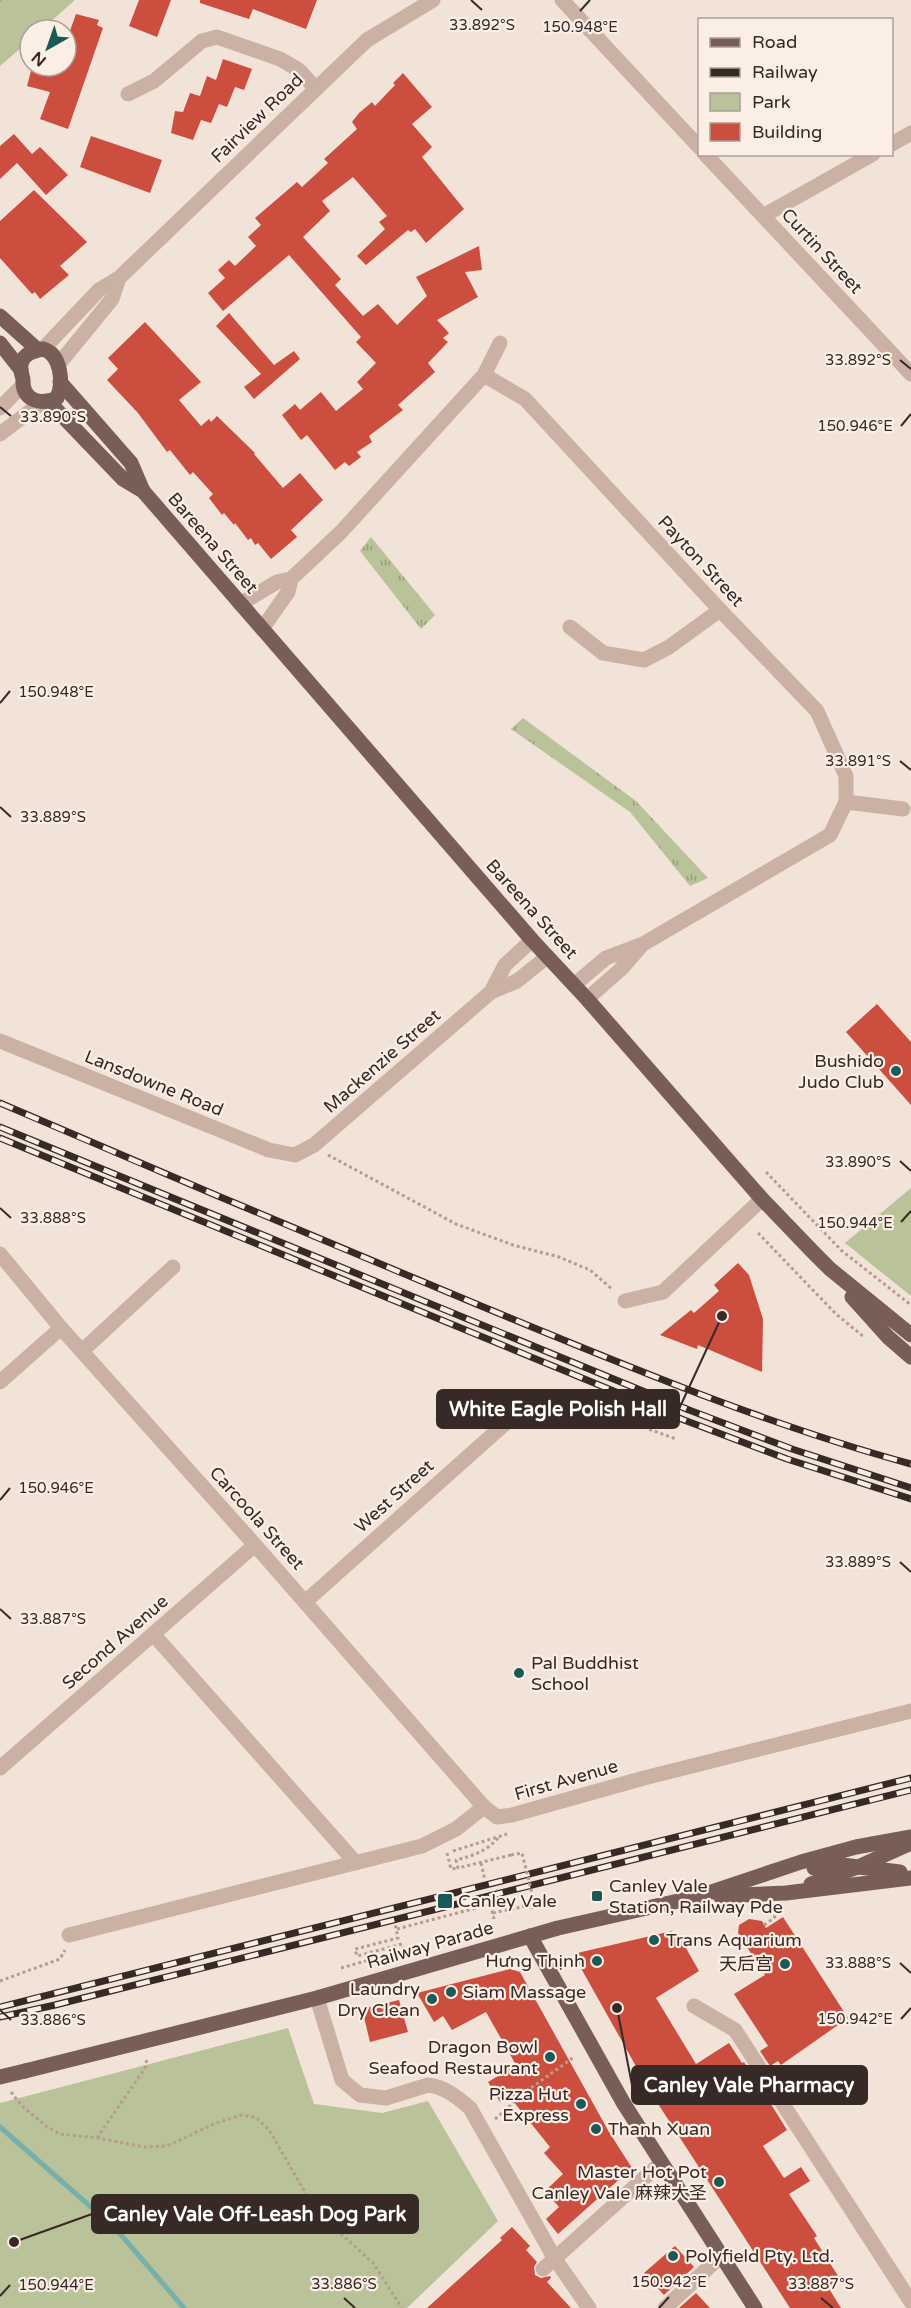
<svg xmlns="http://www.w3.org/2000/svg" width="911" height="2308" font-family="'Varela Round','Noto Sans SC',sans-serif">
  <defs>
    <pattern id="grass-tufts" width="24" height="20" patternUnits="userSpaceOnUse" patternTransform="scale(1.5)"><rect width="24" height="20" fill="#b9c298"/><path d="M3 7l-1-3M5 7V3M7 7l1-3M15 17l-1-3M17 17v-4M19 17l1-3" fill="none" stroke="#979e7c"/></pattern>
  </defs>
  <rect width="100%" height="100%" fill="#f2e3d9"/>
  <!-- grass -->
  <g fill="url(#grass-tufts)">
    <polygon points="371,537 435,615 421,629 360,551"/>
    <polygon points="523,718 636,801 708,878 690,886 630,812 511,729"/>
  </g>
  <!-- park -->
  <g fill="#b9c298">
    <polygon points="0,0 75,0 41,30 30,30 30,40 0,66"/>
    <polygon points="911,1188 911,1296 845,1243"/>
    <polygon points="288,2028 314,2104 382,2113 428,2101 498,2221 407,2308 0,2308 0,2103"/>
  </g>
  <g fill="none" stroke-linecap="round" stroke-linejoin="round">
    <!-- stream -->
    <polyline stroke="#77b0ab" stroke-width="5" points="0,2127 116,2229 184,2308"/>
  </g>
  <!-- building -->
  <g fill="#cb4e3e">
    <polygon points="139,0 171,0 157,37 129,26"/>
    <polygon points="200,0 317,0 306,29 253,9 249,19 200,3"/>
    <polygon points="76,14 99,20 97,25 103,28 68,129 40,119 50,92 27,86 31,71 45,75 48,66 66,66 66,42"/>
    <polygon points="223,59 252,69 244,90 235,87 227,107 219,104 211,123 201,120 193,140 171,133 175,111 183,112 190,93 200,96 207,76 216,80"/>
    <polygon points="403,73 432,107 412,124 432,147 422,157 464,209 426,243 415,229 411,232 408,230 366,265 357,256 385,229 379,222 387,216 353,177 322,201 330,211 303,237 341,279 335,285 363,316 378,304 397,325 427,296 416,277 479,246 482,270 465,272 478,297 437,320 449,333 443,338 448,342 428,363 435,372 398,405 403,410 369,436 372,442 357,452 361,457 349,466 345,462 335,470 307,435 301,440 282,415 295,404 300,410 321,392 336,411 363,389 357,382 376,363 356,342 361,337 289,255 223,311 208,293 225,278 218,270 229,260 235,266 256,246 248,237 261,225 255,218 297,182 302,187 328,163 324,159 357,129 352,122 359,113 372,102 375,106 395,85 393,83"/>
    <polygon points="14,134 32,154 40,147 68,175 46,195 17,163 0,179 0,146"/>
    <polygon points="91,136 162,160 150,193 80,167"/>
    <polygon points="34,190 87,242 60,266 69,275 40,299 35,292 32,294 0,258 0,221"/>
    <polygon points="229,313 274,365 294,351 300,359 254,399 244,387 261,374 216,326"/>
    <polygon points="145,322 201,382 179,400 201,426 209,419 211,422 217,416 255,453 254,454 283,488 300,473 323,500 291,530 297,537 271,559 258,543 255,545 251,538 248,540 235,523 234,525 224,513 222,515 209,498 213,494 193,472 190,475 170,450 167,452 138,413 107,380 118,369 108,358"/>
    <polygon points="877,1004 911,1042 911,1105 846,1032"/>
    <polygon points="738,1263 749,1275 763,1319 762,1372 698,1345 697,1349 660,1335 691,1310 694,1313 719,1291 714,1285"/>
    <polygon points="783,1917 848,2018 781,2065 778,2061 770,2066 760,2051 768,2046 734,1994 765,1975 738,1933 739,1925 749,1919 762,1921 766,1928"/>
    <polygon points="672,1931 679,1943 682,1941 699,1971 656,1998 696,2064 729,2043 742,2063 744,2062 774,2109 787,2130 763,2146 784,2178 801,2167 810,2181 789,2194 817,2236 814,2238 840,2279 828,2287 841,2308 790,2308 651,2093 573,1954"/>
    <polygon points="510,1969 520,1972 609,2132 632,2168 558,2234 546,2219 559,2207 545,2191 563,2174 544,2153 550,2147 509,2096 500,2102 488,2082 516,2065 486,2012 452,2030 443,2016 434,2022 417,1993"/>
    <polygon points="399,2000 408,2032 370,2042 362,2009"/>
    <polygon points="512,2227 530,2246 526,2250 537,2262 534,2267 535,2275 541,2278 550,2276 551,2278 547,2282 571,2308 427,2308 502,2240 500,2238"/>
    <polygon points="675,2246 694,2267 664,2295 644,2273"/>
    <polygon points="696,2293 710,2308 679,2308"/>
  </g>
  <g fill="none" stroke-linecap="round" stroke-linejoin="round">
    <!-- path -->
    <g stroke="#b69b8f" stroke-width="3" stroke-dasharray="3 3" stroke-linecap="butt">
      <polyline points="0,1 1,0"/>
      <polyline points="328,1155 456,1224 513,1245 559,1257 590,1270 612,1289"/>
      <polyline points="766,1172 842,1251 911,1305"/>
      <polyline points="758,1233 836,1314 864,1337"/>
      <polyline points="522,1410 541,1395 569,1400 676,1439"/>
      <path d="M498,1838C485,1852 475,1855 456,1860L458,1868L511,1855"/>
      <polyline points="453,1851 507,1834"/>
      <polyline points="447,1853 451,1869 458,1868"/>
      <polyline points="481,1863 485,1880"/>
      <polyline points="489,1899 494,1919"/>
      <polyline points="493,1913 531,1905 532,1909"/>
      <polyline points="764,1925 774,1918 777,1912"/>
      <polyline points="397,1929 491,1904"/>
      <polyline points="341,1968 404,1950 402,1944 357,1956 355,1949 398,1938 395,1923"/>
      <polyline points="0,1981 60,1959 65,1950"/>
      <polyline points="11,2092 22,2106 46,2126 60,2134 97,2138 144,2147 167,2146 216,2123 242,2115 257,2118 269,2130 316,2211 373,2263 402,2308"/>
      <polyline points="495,2119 509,2107 517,2098 574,2057"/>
      <polyline points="97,2138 145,2068 147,2059"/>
    </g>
    <!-- minor -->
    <g stroke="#cbb1a4" stroke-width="15">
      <polyline points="562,0 700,148"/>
      <polyline points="128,94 154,81 202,41 217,37 280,59 299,70 316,89"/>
      <polyline points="892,144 911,133"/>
      <polyline points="705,154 911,374"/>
      <polyline points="763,216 873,154"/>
      <polyline points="43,349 99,290 119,278 367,40 433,0"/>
      <polyline points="58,365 112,299 119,278"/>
      <polyline points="484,375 525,399 720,610 817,711 846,776 846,802"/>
      <polyline points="0,408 22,386"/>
      <polyline points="0,434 41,403"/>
      <polyline points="240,604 277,582 291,579"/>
      <polyline points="570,627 603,653 644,660 669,647 720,610"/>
      <polyline points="262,629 288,592 291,579 341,532 484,375 500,343"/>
      <polyline points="574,985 606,958 643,944 830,835 846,802 903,809"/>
      <polyline points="491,992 505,965 532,940"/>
      <polyline points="587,999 621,969 641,946"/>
      <polyline points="0,1041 269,1150 295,1155 314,1145 491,992 517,981 547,957"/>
      <polyline points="0,1254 61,1328 255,1545 484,1807"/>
      <polyline points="625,1301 663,1292 762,1199"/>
      <polyline points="82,1351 173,1267"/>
      <polyline points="0,1382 61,1328"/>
      <polyline points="305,1602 509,1420"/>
      <polyline points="154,1635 356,1863"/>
      <polyline points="0,1768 255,1545"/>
      <polyline points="69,1935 422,1846 456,1829 484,1807 497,1817 512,1815 644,1778 911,1711"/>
      <path d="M317,1998L342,2080L360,2095L386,2098L428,2085C445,2087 457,2097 470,2108L555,2259L589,2308"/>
      <polyline points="694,2006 735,2030 911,2302"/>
      <polyline points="543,2269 661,2163"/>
      <polyline points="665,2308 721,2256"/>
    </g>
    <!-- major -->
    <g stroke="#785e57" stroke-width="15">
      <polyline points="0,316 38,350"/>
      <polyline points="0,343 21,370"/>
      <path d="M43,349C61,354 64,383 57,398C40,406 22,400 23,380C23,377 21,374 21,370C19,356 31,351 43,349Z"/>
      <polyline points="60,382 131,463 143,491"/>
      <polyline points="49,402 123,479 143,491 532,940 587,999 762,1199 813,1252 830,1269 911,1335"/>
      <polyline points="852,1297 888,1337 911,1357"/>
      <polyline points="814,1868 834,1864 900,1872"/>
      <polyline points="811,1884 858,1867 911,1843"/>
      <polyline points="720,1896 786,1893 911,1878"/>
      <polyline points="530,1936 624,2104 755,2308"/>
      <polyline points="25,2071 317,1998 558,1928 696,1897 801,1862 856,1847 911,1837"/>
    </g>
    <defs>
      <g id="rail">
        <path d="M0,1103C160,1172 320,1239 481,1306C622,1364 764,1424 911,1464"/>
        <polyline points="0,1127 689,1410 792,1449 911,1488"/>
        <polyline points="0,1138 684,1420 787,1459 911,1499"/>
        <polyline points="0,2007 911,1778"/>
        <polyline points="0,2017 55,2005 911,1790"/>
      </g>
    </defs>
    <!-- rail casing -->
    <use href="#rail" stroke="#362926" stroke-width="7"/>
    <!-- rail -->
    <use href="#rail" stroke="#faeee5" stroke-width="4.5" stroke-dasharray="14" stroke-linecap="butt"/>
    <!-- path-bridge -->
    <polyline stroke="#b69b8f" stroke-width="3" stroke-dasharray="3 3" stroke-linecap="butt" points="511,1855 522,1853 534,1901 522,1905"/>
    <!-- major-bridge -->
    <polyline stroke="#785e57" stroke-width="15" points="0,2077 25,2071"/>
  </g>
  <!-- ticks -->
  <path fill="none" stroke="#362926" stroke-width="2" d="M471,0L482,10M580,11L590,0M900,360L911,369M0,407L11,416M901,426L911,414M0,703L10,691M900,761L911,770M0,807L11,817M900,1161L911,1171M0,1208L11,1218M901,1222L911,1211M0,1500L10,1488M900,1562L911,1572M0,1609L11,1619M900,1963L911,1973M0,2010L11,2020M901,2019L911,2008M0,2296L10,2285M344,2298L355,2308M821,2298L833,2308M659,2308L669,2297"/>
  <!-- markers -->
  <g fill="#1a5955" stroke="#faeee5" stroke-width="2">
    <circle cx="896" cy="1071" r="6"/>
    <circle cx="519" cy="1673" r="6"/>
    <rect x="591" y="1890" width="12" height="12" rx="3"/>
    <rect x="437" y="1893" width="16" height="16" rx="3"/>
    <circle cx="654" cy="1940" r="6"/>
    <circle cx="597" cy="1961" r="6"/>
    <circle cx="785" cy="1964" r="6"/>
    <circle cx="451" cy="1992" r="6"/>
    <circle cx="432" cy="1999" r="6"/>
    <circle cx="550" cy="2057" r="6"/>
    <circle cx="581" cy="2104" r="6"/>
    <circle cx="596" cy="2129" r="6"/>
    <circle cx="719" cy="2182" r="6"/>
    <circle cx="673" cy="2256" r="6"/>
  </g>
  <g text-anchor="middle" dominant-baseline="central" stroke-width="4.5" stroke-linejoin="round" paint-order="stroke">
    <!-- street labels -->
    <g font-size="18" fill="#362926" stroke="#faeee5">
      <text transform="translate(257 118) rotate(-44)">Fairview Road</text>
      <text transform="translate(822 251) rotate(47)">Curtin Street</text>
      <text transform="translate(213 543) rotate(49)">Bareena Street</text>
      <text transform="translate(701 561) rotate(47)">Payton Street</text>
      <text transform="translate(532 909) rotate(48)">Bareena Street</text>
      <text transform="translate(382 1061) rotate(-41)">Mackenzie Street</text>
      <text transform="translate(154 1083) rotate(22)">Lansdowne Road</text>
      <text transform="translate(394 1496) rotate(-42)">West Street</text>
      <text transform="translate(257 1518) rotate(48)">Carcoola Street</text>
      <text transform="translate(115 1642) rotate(-41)">Second Avenue</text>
      <text transform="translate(566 1780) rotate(-16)">First Avenue</text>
      <text transform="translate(430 1945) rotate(-16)">Railway Parade</text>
    </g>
    <!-- poi labels -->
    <g font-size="18" fill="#362926" stroke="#faeee5" text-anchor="end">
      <text x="884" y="1061">Bushido<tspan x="884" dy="21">Judo Club</tspan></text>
      <text x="531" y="1663" text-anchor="start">Pal Buddhist<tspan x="531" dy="21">School</tspan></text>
      <text x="609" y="1886" text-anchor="start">Canley Vale<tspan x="609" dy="21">Station, Railway Pde</tspan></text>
      <text x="458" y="1901" text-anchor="start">Canley Vale</text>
      <text x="666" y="1940" text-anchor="start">Trans Aquarium</text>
      <text x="585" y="1961">Hưng Thịnh</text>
      <text x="773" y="1964">天后宫</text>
      <text x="420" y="1989">Laundry<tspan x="420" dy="21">Dry Clean</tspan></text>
      <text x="463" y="1992" text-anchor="start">Siam Massage</text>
      <text x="538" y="2047">Dragon Bowl<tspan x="538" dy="21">Seafood Restaurant</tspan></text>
      <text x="569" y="2094">Pizza Hut<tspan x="569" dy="21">Express</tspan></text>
      <text x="608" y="2129" text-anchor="start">Thanh Xuan</text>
      <text x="707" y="2172">Master Hot Pot<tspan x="707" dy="21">Canley Vale 麻辣大圣</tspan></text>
      <text x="685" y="2256" text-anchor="start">Polyfield Pty. Ltd.</text>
    </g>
  </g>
  <g font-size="15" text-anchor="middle" fill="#362926" stroke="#faeee5" stroke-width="4.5" stroke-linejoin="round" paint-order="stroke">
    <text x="482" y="30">33.892°S</text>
    <text x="580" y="32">150.948°E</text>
    <text x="858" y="365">33.892°S</text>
    <text x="53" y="422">33.890°S</text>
    <text x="855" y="431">150.946°E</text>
    <text x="56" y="697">150.948°E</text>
    <text x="858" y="766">33.891°S</text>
    <text x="53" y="822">33.889°S</text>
    <text x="858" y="1167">33.890°S</text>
    <text x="53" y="1223">33.888°S</text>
    <text x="855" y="1228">150.944°E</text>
    <text x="56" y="1493">150.946°E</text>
    <text x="858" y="1567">33.889°S</text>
    <text x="53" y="1624">33.887°S</text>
    <text x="858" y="1968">33.888°S</text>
    <text x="855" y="2024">150.942°E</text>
    <text x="53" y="2025">33.886°S</text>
    <text x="669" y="2287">150.942°E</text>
    <text x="344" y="2289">33.886°S</text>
    <text x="821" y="2289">33.887°S</text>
    <text x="56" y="2290">150.944°E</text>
  </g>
  <!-- callouts -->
  <path fill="none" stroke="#362926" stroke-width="2" d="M722 1316L679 1409M617 2008L632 2085M14 2242L92 2214"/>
  <g fill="#362926" stroke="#faeee5" stroke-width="2">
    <circle cx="722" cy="1316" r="6"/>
    <circle cx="617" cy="2008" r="6"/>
    <circle cx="14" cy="2242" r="6"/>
  </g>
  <g fill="#362926" stroke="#362926" stroke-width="2">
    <rect x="437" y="1390" width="242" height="38" rx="6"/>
    <rect x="632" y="2066" width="235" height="38" rx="6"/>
    <rect x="92" y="2195" width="326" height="38" rx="6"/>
  </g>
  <g font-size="20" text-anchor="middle" font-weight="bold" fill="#fff">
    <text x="558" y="1416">White Eagle Polish Hall</text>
    <text x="749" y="2092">Canley Vale Pharmacy</text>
    <text x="255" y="2221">Canley Vale Off-Leash Dog Park</text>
  </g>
  <!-- legend -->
  <rect x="698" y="18" width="195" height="138" fill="#faeee5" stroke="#ac9f99" stroke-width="1.5"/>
  <rect x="710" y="38" width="30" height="9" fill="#785e57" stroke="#ac9f99" stroke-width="1.5"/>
  <text x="752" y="48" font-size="18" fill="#362926">Road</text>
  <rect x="710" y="68" width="30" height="9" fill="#362926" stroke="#ac9f99" stroke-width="1.5"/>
  <text x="752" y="78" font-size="18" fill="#362926">Railway</text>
  <rect x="710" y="93" width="30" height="18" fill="#b9c298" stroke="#ac9f99" stroke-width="1.5"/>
  <text x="752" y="108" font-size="18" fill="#362926">Park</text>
  <rect x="710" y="123" width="30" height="18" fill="#cb4e3e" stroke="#ac9f99" stroke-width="1.5"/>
  <text x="752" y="138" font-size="18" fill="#362926">Building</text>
  <!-- north arrow -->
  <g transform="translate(48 48) rotate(220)"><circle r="28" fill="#faeee5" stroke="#ac9f99" stroke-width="1.5"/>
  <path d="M0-4.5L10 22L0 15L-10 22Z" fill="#1a5955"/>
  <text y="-9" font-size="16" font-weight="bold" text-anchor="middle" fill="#362926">N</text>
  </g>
</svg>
